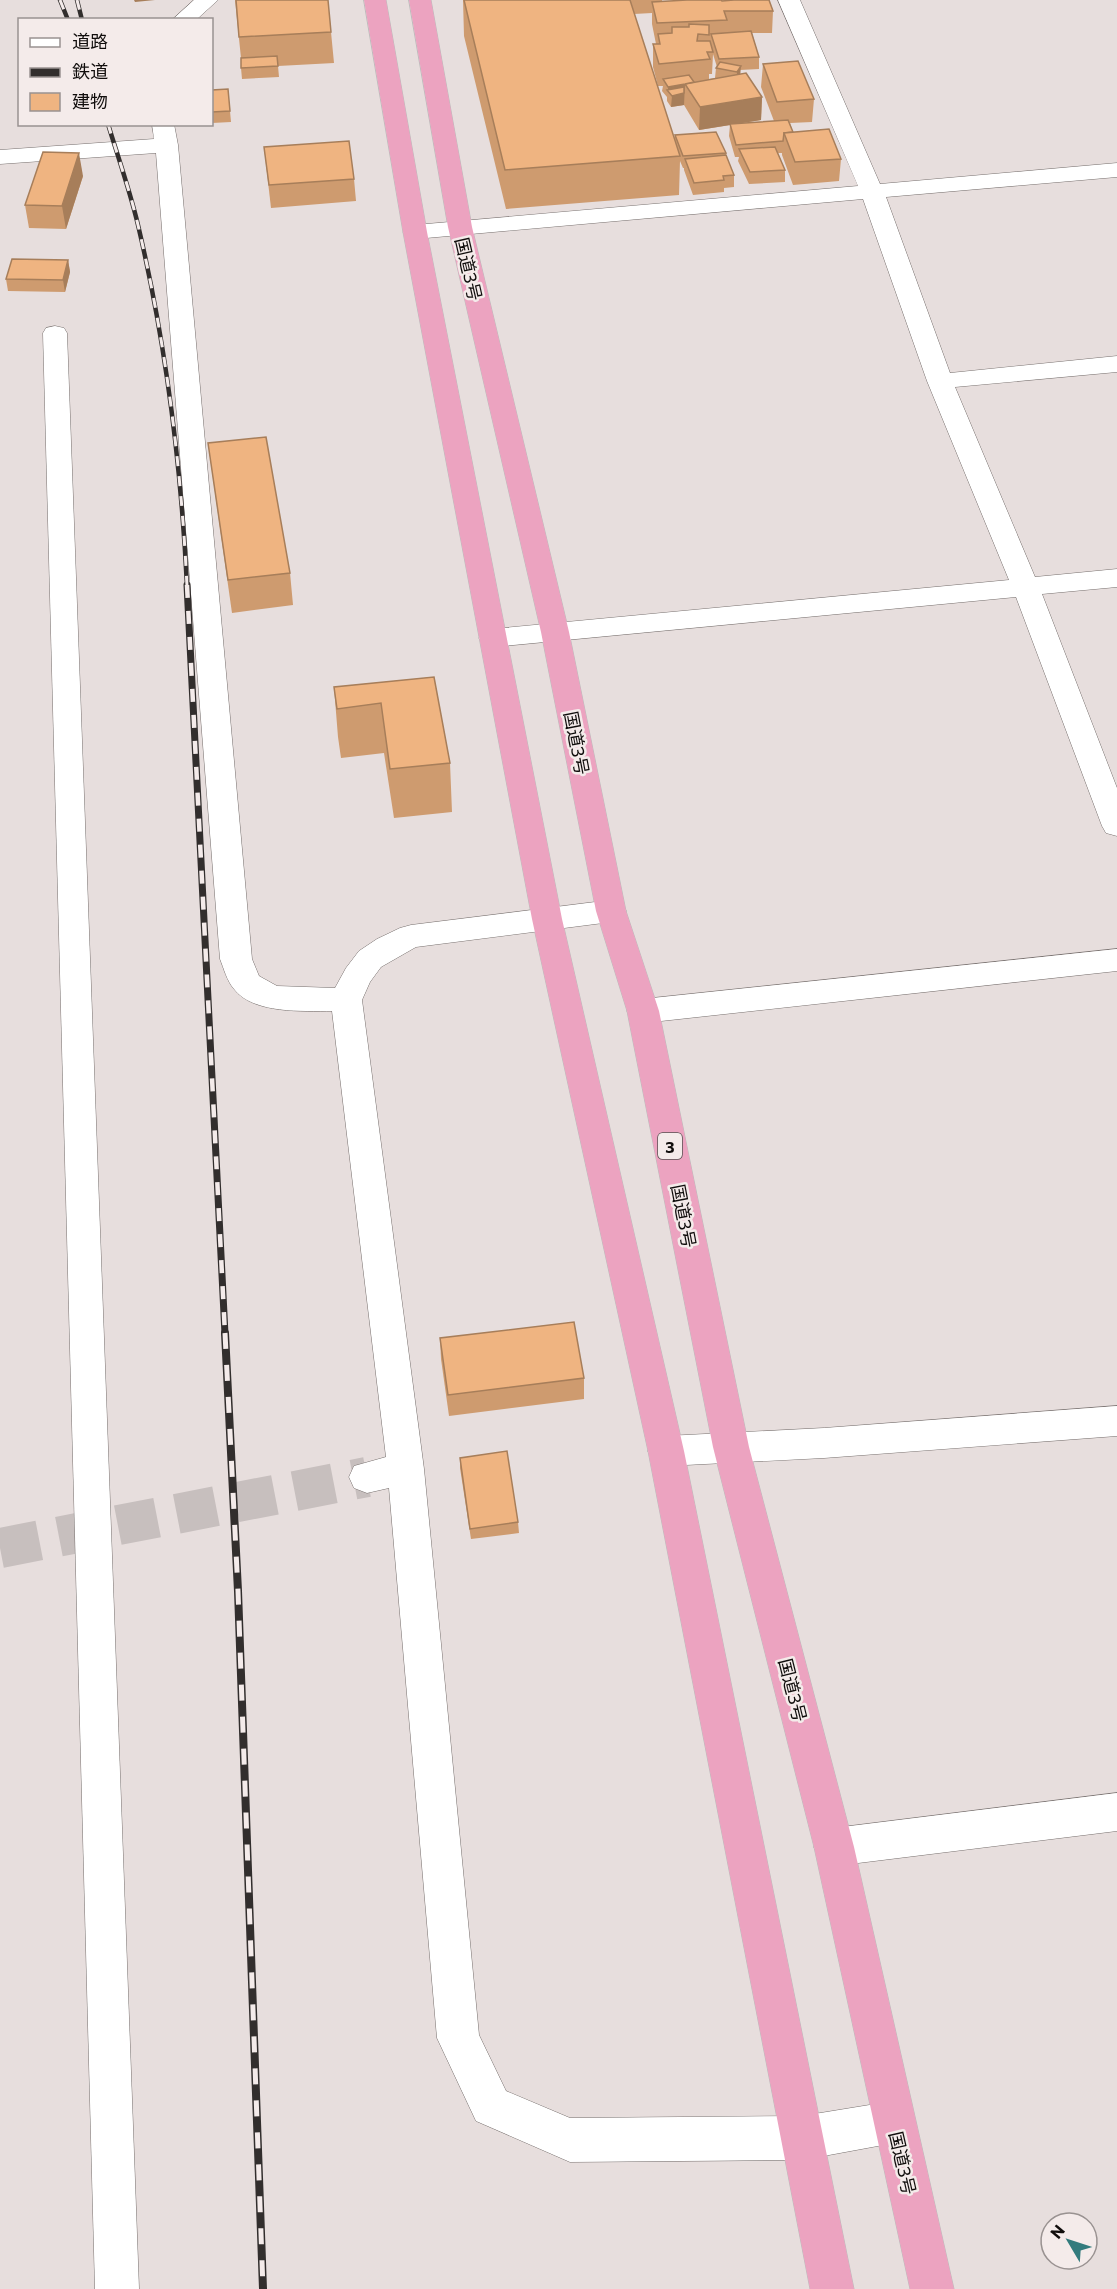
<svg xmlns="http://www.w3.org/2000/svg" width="1117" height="2289" font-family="Commissioner,'Noto Sans JP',sans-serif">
  <rect width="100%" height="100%" fill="#e7dedd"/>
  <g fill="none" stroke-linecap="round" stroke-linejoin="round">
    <!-- minor-tunnel -->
    <polyline stroke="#c7bfbe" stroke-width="40" stroke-dasharray="40 20" stroke-linecap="butt" points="0,1548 367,1477"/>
    <defs>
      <g id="minor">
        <polygon points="194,0 218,0 196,20 172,20"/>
        <polygon points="778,0 800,0 880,184 1117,163 1117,177 886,197 950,373 1117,356 1117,372 955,387 1035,577 1117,569 1117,587 1042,594 1117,788 1117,836 1106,833 1102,826 1016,597 493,647 483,644 479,638 483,632 493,629 1009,580 927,381 863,199 415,239 407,237 403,232 407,227 415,225 858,186"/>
        <path d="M152,124H174L178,145L252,959L259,976L277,986L335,988L346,968L359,951L377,939L400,928L411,925L611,900L622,903L626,911L622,919L611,922L416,947L381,967L370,982L362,1000L424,1469L479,2035L506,2091L570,2118L802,2116L894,2101L909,2107L915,2122L909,2137L894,2143L802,2160L570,2162L476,2121L437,2038L389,1488L367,1493L354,1488L349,1477L354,1466L386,1457L332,1011C303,1011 253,1014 234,989C227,981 224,969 220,959L156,153L0,164V150L154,139Z"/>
        <polygon points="55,326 64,328 67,333 139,2289 95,2289 43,333 46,328"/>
        <polygon points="1117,949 1117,971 643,1023 632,1019 627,1011 632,1003 643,999"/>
        <polygon points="1117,1406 1117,1436 824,1458 666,1466 653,1462 648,1451 653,1440 666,1436 824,1428"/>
        <polygon points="1117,1793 1117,1831 834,1866 820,1860 814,1847 820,1834 834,1828"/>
      </g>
      <g id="highway">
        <polygon points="364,0 386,0 427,232 562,919 684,1451 854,2289 810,2289 648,1451 532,919 403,232"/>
        <polygon points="409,0 431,0 472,227 569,632 626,911 659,1011 749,1447 854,1847 954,2289 910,2289 814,1847 713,1447 627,1011 596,911 541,632 448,227"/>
      </g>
    </defs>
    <!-- minor casing -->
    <use href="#minor" stroke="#766f6d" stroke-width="1"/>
    <!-- highway casing -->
    <use href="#highway" stroke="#bcbbbb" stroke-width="1"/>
    <!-- minor -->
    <use href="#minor" fill="#fff" fill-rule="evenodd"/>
    <!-- highway -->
    <use href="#highway" fill="#eca3c0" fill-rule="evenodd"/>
    <defs>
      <g id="rail-far2">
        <polyline points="60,0 68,20"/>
        <polyline points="77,0 82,20"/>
        <path d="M108,124C118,157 130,191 138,225C166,344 181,464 187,586"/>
      </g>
      <polyline id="rail-far1" points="187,585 225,1334"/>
      <polyline id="rail" points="225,1333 238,1591 263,2289"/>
    </defs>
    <!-- rail-far2 casing -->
    <use href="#rail-far2" stroke="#322e2d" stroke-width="4.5"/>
    <!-- rail-far1 casing -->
    <use href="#rail-far1" stroke="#322e2d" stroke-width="7"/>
    <!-- rail casing -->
    <use href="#rail" stroke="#322e2d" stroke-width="8"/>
    <!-- rail-far2 -->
    <use href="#rail-far2" stroke="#f4ebea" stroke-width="3" stroke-dasharray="10" stroke-linecap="butt"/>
    <!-- rail-far1 -->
    <use href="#rail-far1" stroke="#f4ebea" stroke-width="4.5" stroke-dasharray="13" stroke-linecap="butt"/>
    <!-- rail -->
    <use href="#rail" stroke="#f4ebea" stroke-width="5" stroke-dasharray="16" stroke-linecap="butt"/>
  </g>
  <!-- wall -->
  <g fill="#ce9b6f" fill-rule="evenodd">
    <polygon points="235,0 331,32 334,63 278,66 279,77 242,79 241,68 241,58"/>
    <path d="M463,0H662V1L769,0L773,11L772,33H752L759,57V69L740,70V74L762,97L761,120L735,124L774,121L761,87L763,64L814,99L812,122L790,123L793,132L841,159L839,181L793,185L782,155V153H778L785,170V182L749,184L738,161L739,157H735L729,136L730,125L699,130L684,105L671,107L667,101V97L662,91L663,86H658L653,67V44H656L652,24V13L634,14L674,138L675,135L726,153V155L734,175V187L724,188V192L693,195L684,170V168H683L680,161L679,195L506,209L464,36ZM713,54L717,67L716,68L715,78L709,79V74H712Z"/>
    <polygon points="228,89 231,122 212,123 212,90"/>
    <polygon points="264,147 354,179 356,201 271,208"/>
    <polygon points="83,176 66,229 29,228 25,205"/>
    <polygon points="68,260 70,272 65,292 8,291 6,279"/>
    <polygon points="208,443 290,573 293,605 232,613"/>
    <polygon points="434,677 450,763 452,812 394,818 384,753 341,758 338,737 334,687"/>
    <polygon points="440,1338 584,1378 584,1399 449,1416 441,1359"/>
    <polygon points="460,1458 518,1522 519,1533 471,1539 460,1468"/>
  </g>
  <!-- shaded-wall -->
  <g fill="#a77e5a">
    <polygon points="134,0 155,0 135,2"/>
    <polygon points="741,66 740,78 736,84 737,72"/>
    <polygon points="685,84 684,105 671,107 672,96 668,91 668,87"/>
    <polygon points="762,97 761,120 699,130 700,107"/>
    <polygon points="79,153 83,176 66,229 62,206"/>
    <polygon points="68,260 70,272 65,292 63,280"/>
  </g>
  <!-- building -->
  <g fill="#efb481" stroke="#a77e5a" stroke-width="1.5">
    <polygon points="236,0 328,0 331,32 239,37"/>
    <polygon points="464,0 630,0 680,156 505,170"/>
    <polygon points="687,0 721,0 722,1 734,0 769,0 773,11 724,11 727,20 657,23 652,2"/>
    <polygon points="689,24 709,25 709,35 698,34 697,41 710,41 713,52 707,52 710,59 659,64 653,44 660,44 658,34 672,33 672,27 689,27"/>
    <polygon points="751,31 759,57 719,59 711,34"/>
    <polygon points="277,56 278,66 241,68 241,58"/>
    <polygon points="798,61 814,99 777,102 763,64"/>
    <polygon points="720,62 741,66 737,72 716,68"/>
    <polygon points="746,73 762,97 700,107 685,84"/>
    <polygon points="689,75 694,82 685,84 668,87 663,79"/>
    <polygon points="684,87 684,93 672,96 667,90"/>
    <polygon points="228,89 230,111 212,112 212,90"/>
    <polygon points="788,120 793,132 784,133 783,141 736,145 730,124"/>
    <polygon points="829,129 841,159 795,162 784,133"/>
    <polygon points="716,132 726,153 683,156 675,135"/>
    <polygon points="349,141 354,179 269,185 264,147"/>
    <polygon points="775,147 785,170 750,172 739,149"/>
    <polygon points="43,152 79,153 62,206 25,205"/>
    <polygon points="726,155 734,175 723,176 724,180 694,183 685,159"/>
    <polygon points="12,259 68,260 63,280 6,279"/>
    <polygon points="266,437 290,573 228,580 208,443"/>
    <polygon points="434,677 450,763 390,769 381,703 337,709 334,687"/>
    <polygon points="574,1322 584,1378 448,1395 440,1338"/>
    <polygon points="507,1451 518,1522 470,1529 460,1458"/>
  </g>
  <g text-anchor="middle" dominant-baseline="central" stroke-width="5" stroke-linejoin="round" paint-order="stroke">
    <!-- shield labels -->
    <rect fill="#f4ebea" stroke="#54504f" stroke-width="1.5" x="658" y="1133" width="24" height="26" rx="4.5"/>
    <g font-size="16" font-weight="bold" fill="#100d0c">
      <text x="670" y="1146">3</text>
    </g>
    <!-- street labels -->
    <g font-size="18" fill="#100d0c" stroke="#f4ebea">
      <text transform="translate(469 269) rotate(77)">国道3号</text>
      <text transform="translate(577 743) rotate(79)">国道3号</text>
      <text transform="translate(684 1216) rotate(79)">国道3号</text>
      <text transform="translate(793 1690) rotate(76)">国道3号</text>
      <text transform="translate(903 2163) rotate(77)">国道3号</text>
    </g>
  </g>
  <!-- legend -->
  <rect x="18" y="18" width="195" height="108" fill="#f4ebea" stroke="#999291" stroke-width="1.5"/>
  <rect x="30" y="38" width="30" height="9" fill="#ffffff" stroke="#999291" stroke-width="1.5"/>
  <text x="72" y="48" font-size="18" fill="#100d0c">道路</text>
  <rect x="30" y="68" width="30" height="9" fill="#322e2d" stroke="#999291" stroke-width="1.5"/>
  <text x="72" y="78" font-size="18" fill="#100d0c">鉄道</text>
  <rect x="30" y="93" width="30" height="18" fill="#efb481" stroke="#999291" stroke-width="1.5"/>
  <text x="72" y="108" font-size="18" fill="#100d0c">建物</text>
  <!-- north arrow -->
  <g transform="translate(1069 2241) rotate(309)"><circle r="28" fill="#f4ebea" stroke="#999291" stroke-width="1.5"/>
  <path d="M0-4.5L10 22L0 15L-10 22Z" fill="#327b7d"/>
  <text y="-9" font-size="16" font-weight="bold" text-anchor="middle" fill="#100d0c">N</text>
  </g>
</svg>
